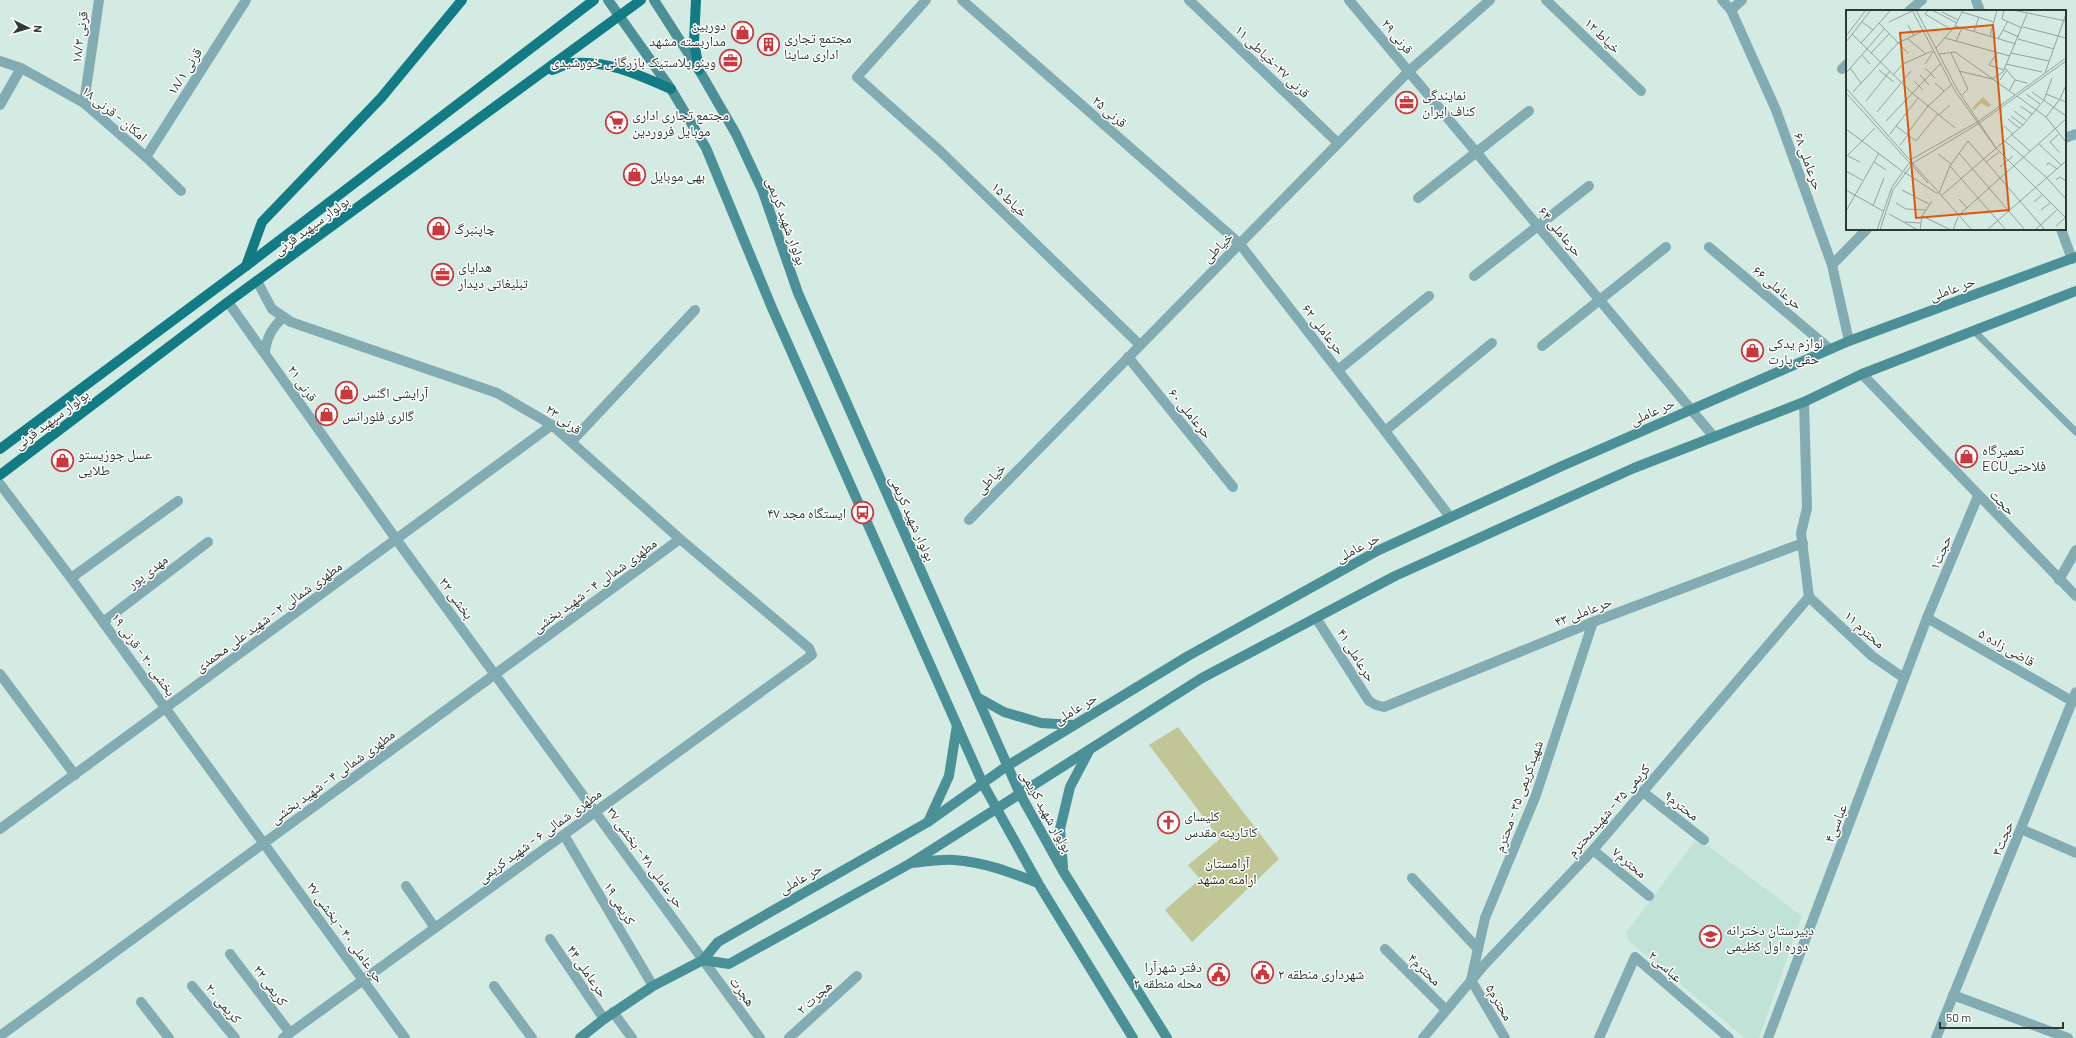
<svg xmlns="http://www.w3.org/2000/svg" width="2076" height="1038" font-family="Barlow,'Noto Naskh Arabic',sans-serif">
  <rect width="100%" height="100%" fill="#d3ebe3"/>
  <!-- built -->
  <polygon fill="#c1e2d7" points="1695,841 1711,848 1802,916 1759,1038 1745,1038 1630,942 1626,933"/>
  <!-- green -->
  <polygon fill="#c0c696" points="1178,727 1279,859 1192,942 1165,910 1200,879 1188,865 1220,839 1149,745"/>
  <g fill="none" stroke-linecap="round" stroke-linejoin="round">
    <!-- service -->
    <polyline stroke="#82acb1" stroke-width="7" points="1974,331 2076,432"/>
    <!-- minor -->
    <g stroke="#82acb1" stroke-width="10">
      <polyline points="926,0 857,77 940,151 1140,345"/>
      <polyline points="962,0 1239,243 1385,431 1450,517"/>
      <polyline points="1189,0 1338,143"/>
      <polyline points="1349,0 1714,437"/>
      <polyline points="1546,0 1641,91"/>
      <polyline points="1722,0 1731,10 1776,110 1832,265 1849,341"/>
      <polyline points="1976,0 1980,11"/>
      <polyline points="1731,10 1742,0"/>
      <polyline points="1909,11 1922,0"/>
      <polyline points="0,61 21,68 84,103 146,157 181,191"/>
      <polyline points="1842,69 1847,64"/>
      <polyline points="84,103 99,0"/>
      <polyline points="0,105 21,68"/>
      <polyline points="2065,138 2076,134"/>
      <polyline points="146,157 246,0"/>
      <polyline points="1418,198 1529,111"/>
      <polyline points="2061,229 2072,259"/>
      <polyline points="1709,247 1830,349"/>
      <polyline points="1832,265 1867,229"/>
      <polyline points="1474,276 1589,186"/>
      <polyline points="257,281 272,309 291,322 497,393 552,425 680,539 809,648 812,655 283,1038"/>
      <polyline points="228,302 396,539 760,1038"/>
      <polyline points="1542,346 1666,247"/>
      <path d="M265,353C266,338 272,327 284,317"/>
      <polyline points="1128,357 1233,487"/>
      <polyline points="1338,370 1429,296"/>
      <polyline points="1804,402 1807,508 1801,533 1809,597"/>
      <polyline points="1385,431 1492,343"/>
      <polyline points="572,441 695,310"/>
      <polyline points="0,484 71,578 405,1038"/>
      <polyline points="969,520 1409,71 1490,0"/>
      <polyline points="71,578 178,501"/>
      <polyline points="2059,580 2076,550"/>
      <polyline points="1809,597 1872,656 1904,678"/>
      <polyline points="1316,618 1369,701 1376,705 1384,707 1593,622 1803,543"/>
      <polyline points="1927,618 2072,701"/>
      <polyline points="103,622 208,542"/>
      <polyline points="0,674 75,775"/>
      <polyline points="1643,792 1704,840"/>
      <polyline points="0,829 552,425"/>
      <polyline points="2021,829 2076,853"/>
      <polyline points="564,835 653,986"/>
      <polyline points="1593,850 1649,896"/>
      <polyline points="1412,878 1478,949"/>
      <polyline points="406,886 435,928"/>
      <polyline points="550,939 604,1019"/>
      <polyline points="1385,949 1446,1010"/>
      <polyline points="230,954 290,1033"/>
      <polyline points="192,986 235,1038"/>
      <polyline points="494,986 532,1038"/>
      <polyline points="1953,995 2068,1038"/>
      <polyline points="141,1002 169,1038"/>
      <polyline points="613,1012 632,1038"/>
      <polyline points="0,1036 680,539"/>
      <polyline points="789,1038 857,976"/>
      <polyline points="1423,1038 1485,964 1593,850 1809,597"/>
      <polyline points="1505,1038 1471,980 1485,918 1536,795 1593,622"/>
      <polyline points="1599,1038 1635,957 1729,1038"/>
      <polyline points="1768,1038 1927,618 1978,496"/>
      <polyline points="1936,1038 2076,692"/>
    </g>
    <!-- tertiary -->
    <polyline stroke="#82acb1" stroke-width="10" points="1862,374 2076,596"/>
    <!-- secondary -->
    <g stroke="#4c9097" stroke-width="10">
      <polyline points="608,0 671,89 706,148 772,308 983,784 1038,883 1133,1038"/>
      <polyline points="654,0 699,70 736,134 763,192 798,293 1020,794 1063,871 1167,1038"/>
      <polyline points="977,697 1004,712 1041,723 1074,725"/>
      <polyline points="928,822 949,776 957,725"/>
      <path d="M911,863C925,862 940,859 954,860C984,862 1010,872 1038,883"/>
      <polyline points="1063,867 1060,829 1070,787 1089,751"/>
      <polyline points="703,960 729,964 911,863 1202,678 1395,576 1634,468 1804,402 1862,374 2076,291"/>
      <polyline points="580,1038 604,1019 653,986 703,960 718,942 928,822 1007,766 1188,656 1377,551 1562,466 1849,341 2076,257"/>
    </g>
    <!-- primary -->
    <g stroke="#137b84" stroke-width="10">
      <polyline points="696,0 694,41 699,70"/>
      <path d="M552,70C559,68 566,63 573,63C608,60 639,75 671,89"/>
      <polyline points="246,266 262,222 381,98 462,0"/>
      <polyline points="0,449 246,266 594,0"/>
      <polyline points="0,475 228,302 641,0"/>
    </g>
  </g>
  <!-- icons -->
  <defs>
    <symbol id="shop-ring" viewBox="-11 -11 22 22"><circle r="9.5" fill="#fff" stroke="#c8393e" stroke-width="1.5"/><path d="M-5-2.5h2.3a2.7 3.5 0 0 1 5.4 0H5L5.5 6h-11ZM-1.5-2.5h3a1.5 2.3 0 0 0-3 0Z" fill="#c8393e"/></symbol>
    <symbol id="building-ring" viewBox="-11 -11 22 22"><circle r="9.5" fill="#fff" stroke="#c8393e" stroke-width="1.5"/><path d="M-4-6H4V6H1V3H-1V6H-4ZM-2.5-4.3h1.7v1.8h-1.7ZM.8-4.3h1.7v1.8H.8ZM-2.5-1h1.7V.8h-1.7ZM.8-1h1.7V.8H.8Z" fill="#c8393e"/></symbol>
    <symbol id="office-ring" viewBox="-11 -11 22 22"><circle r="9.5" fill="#fff" stroke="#c8393e" stroke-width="1.5"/><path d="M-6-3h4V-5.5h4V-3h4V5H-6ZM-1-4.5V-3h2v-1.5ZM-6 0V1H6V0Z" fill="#c8393e"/></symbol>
    <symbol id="supermarket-ring" viewBox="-11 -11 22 22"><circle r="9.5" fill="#fff" stroke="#c8393e" stroke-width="1.5"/><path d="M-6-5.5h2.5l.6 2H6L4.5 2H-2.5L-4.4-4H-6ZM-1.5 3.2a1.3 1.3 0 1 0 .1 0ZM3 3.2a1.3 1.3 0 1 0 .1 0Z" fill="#c8393e"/></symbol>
    <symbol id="bus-ring" viewBox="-11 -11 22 22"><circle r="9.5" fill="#fff" stroke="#c8393e" stroke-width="1.5"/><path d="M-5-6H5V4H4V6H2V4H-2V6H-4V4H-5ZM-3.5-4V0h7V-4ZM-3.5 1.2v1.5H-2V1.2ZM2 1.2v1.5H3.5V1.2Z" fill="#c8393e"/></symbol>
    <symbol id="church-ring" viewBox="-11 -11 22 22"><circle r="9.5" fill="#fff" stroke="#c8393e" stroke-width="1.5"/><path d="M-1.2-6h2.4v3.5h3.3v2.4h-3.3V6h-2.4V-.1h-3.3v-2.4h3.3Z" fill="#c8393e"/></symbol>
    <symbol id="school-ring" viewBox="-11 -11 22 22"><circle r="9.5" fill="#fff" stroke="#c8393e" stroke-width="1.5"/><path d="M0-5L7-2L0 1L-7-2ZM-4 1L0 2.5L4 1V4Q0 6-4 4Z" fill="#c8393e"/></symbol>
    <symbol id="civic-ring" viewBox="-11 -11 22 22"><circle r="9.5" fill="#fff" stroke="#c8393e" stroke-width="1.5"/><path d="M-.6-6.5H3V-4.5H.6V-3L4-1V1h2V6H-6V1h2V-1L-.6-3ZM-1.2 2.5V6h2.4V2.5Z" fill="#c8393e"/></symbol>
  </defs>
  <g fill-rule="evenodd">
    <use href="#shop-ring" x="730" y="20" width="25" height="25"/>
    <use href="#building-ring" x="756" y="32" width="25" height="25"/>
    <use href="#office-ring" x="718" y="48" width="25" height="25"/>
    <use href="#office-ring" x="1394" y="90" width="25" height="25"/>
    <use href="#supermarket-ring" x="604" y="110" width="25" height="25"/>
    <use href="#shop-ring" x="622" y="162" width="25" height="25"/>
    <use href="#shop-ring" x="426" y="216" width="25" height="25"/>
    <use href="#office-ring" x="430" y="262" width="25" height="25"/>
    <use href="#shop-ring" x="1740" y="338" width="25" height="25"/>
    <use href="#shop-ring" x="334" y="380" width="25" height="25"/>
    <use href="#shop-ring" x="314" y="402" width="25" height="25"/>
    <use href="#shop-ring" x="1954" y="444" width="25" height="25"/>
    <use href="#shop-ring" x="50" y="448" width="25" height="25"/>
    <use href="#bus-ring" x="850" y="500" width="25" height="25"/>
    <use href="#church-ring" x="1156" y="810" width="25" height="25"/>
    <use href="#school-ring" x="1698" y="924" width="25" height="25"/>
    <use href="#civic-ring" x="1250" y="960" width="25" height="25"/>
    <use href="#civic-ring" x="1206" y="962" width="25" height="25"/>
  </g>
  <g text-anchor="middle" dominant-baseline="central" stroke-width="3" stroke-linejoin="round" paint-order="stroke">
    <!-- poi labels -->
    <g font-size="14" fill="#2f3835" stroke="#fff" text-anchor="start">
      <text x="726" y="24" text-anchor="end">دوربین<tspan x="726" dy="16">مداربسته مشهد</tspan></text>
      <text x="784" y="37">مجتمع تجاری<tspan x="784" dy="16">اداری ساینا</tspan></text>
      <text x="716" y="61" text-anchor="end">وینو پلاستیک بازرگانی خورشیدی</text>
      <text x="1422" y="94">نمایندگی<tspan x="1422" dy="16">کناف ایران</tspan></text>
      <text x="632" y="114">مجتمع تجاری اداری<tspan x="632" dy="16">موبایل فروردین</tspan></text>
      <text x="650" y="175">بهی موبایل</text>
      <text x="454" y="228">چاپنبرگ</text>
      <text x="458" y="266">هدایای<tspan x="458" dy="16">تبلیغاتی دیدار</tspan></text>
      <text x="1768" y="342">لوازم یدکی<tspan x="1768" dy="16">حقی پارت</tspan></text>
      <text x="362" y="392">آرایشی اگنس</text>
      <text x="342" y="415">گالری فلورانس</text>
      <text x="1982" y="449">تعمیرگاه<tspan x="1982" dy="16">ECUفلاحتی</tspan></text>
      <text x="78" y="453">عسل جوزیستو<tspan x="78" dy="16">طلایی</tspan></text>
      <text x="846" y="512" text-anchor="end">ایستگاه مجد ۴۷</text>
      <text x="1184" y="815">کلیسای<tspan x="1184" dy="16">کاتارینه مقدس</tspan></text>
      <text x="1726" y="929">دبیرستان دخترانه<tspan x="1726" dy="16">دوره اول کظیمی</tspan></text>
      <text x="1202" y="966" text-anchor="end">دفتر شهرآرا<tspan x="1202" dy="16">محله منطقه ۲</tspan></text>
      <text x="1278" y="973">شهرداری منطقه ۲</text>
    </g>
    <!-- street labels -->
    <g font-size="14" fill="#2f3835" stroke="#fff">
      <text transform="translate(1603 35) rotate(44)">خیاط ۱۲</text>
      <text transform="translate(1398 36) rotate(50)">قرنی ۲۹</text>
      <text transform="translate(79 37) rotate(-82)">قرنی ۱۸/۳</text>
      <text transform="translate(1273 61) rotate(44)">قرنی ۲۷-خیاطی ۱۱</text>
      <text transform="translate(184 71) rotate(-58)">قرنی ۱۸/۱</text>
      <text transform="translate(1110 111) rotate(41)">قرنی ۲۵</text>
      <text transform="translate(115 113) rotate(39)">امکان - قرنی ۱۸</text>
      <text transform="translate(1809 161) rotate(70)">حرعاملی ۶۸</text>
      <text transform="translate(1010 199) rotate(44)">خیاط ۱۵</text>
      <text transform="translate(787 221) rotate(70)">بولوار شهید کریمی</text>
      <text transform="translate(311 225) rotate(-36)">بولوار سپهبد قرنی</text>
      <text transform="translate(1561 231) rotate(50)">حرعاملی ۶۴</text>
      <text transform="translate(1217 247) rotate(-45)">خیاطی</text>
      <text transform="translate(1778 287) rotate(40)">حرعاملی ۶۶</text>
      <text transform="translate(1952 288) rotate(-20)">حر عاملی</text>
      <text transform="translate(1324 329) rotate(52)">حرعاملی ۶۲</text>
      <text transform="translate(303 383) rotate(55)">قرنی ۲۱</text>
      <text transform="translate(1652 411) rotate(-24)">حر عاملی</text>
      <text transform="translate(1191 413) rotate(51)">حرعاملی ۶۰</text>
      <text transform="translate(51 419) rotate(-37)">بولوار سپهبد قرنی</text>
      <text transform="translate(564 419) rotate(36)">قرنی ۲۳</text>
      <text transform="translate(990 478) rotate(-46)">خیاطی</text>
      <text transform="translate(2003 502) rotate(46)">حجت</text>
      <text transform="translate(913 518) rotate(66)">بولوار شهید کریمی</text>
      <text transform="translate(1357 547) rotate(-28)">حر عاملی</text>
      <text transform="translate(1940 552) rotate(-67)">حجت۱</text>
      <text transform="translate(147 571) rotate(-37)">مهدی پور</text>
      <text transform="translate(594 585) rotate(-36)">مطهری شمالی ۴ - شهید بخشی</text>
      <text transform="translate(457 598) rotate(54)">بخشی ۳۲</text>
      <text transform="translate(1583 611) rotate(-21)">حرعاملی ۴۳</text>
      <text transform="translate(268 616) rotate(-36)">مطهری شمالی ۲ - شهید علی محمدی</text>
      <text transform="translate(1865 629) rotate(42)">محترم ۱۱</text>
      <text transform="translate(2007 647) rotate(30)">قاضی زاده ۵</text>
      <text transform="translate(144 654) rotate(54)">بخشی ۲۰ - قرنی ۱۹</text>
      <text transform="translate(1357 655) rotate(58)">حرعاملی ۴۱</text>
      <text transform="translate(1075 708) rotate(-31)">حر عاملی</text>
      <text transform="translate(332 776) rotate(-36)">مطهری شمالی ۴ - شهید بخشی</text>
      <text transform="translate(1518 796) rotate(-70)">شهیدکریمی ۳۵ - محترم</text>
      <text transform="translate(1682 805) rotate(38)">محترم۹</text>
      <text transform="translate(1608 810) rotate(-49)">کریمی ۳۵ - شهیدمحترم</text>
      <text transform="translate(1047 811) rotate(61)">بولوار شهید کریمی</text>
      <text transform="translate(1835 823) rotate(-69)">عباسی۴</text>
      <text transform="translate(539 835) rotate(-36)">مطهری شمالی ۶ - شهید کریمی</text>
      <text transform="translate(2002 838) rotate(-68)">حجت۳</text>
      <text transform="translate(646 857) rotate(54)">حر عاملی ۴۸ - بخشی ۳۷</text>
      <text transform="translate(1630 862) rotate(40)">محترم۷</text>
      <text transform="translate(800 878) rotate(-30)">حر عاملی</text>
      <text transform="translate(620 903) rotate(59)">کریمی ۱۹</text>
      <text transform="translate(346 932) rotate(54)">حر عاملی ۴۰ - بخشی ۲۷</text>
      <text transform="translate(1666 966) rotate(41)">عباسی۲</text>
      <text transform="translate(1425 969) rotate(44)">محترم۴</text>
      <text transform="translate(588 971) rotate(55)">حرعاملی ۴۴</text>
      <text transform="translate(271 985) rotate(53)">کریمی ۲۲</text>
      <text transform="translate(743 991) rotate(54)">هجرت</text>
      <text transform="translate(814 997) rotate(-42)">هجرت ۲</text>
      <text transform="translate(1500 1002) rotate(60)">محترم۵</text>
      <text transform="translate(224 1003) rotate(50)">کریمی ۲۰</text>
    </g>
    <!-- park labels -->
    <g font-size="14" fill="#2a2d0b" stroke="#fff">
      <text x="1227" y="862">آرامستان<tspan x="1227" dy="16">ارامنه مشهد</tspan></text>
    </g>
  </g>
  <!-- overview -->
  <g transform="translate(1846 10)">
    <rect width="220" height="220" fill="#d3ebe3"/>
    <path d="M137,87L145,95L142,97L135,93L128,100L126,98Z" fill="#c0c696"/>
    <path fill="none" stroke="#91a39d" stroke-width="1" d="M66,0L109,81L149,137L220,208M70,0L111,79L150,138M82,0L79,4L106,20M86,0L111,13M158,0L156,9L176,18M167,0L220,11M96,2L112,10M116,2L148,12M16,12L27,20M43,12L66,1M33,13L62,43M62,15L68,26M109,16L170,34M177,17L220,28M157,20L173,27M128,21L133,7M6,24L65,82L109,118M0,26L20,0M144,26L151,0M99,28L164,46M62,29L79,43M152,29L162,11M172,29L208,39M110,31L116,18M0,32L25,0M15,33L45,0M90,38L109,16L117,0M21,39L38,19M109,42L169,85M25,43L43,24M105,43L122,79L116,85M151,43L143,55L158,60M165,43L203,51M93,44L109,42M16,45L24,54M79,54L87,42M160,54L196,62M4,58L15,73M79,58L89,68M159,58L169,70L163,81M33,60L48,72M113,61L146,69L157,62L181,4M0,63L21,39M199,63L220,4M47,65L57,54L86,41M74,65L83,75M154,70L161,60M169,70L181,73M68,71L77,80M89,73L98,81M0,78L126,220M7,82L52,33L77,21M186,82L220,106M0,83L82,173M180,84L194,94M200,84L220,92M171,86L200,107L220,132M20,91L44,61M174,96L186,104M168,101L180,110M31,102L65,61M93,105L104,95M165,106L177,115M200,107L214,89L220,75M162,109L173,118M40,111L94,54M50,116L70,131L92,104M158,116L167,124M0,119L56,161M44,124L72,88M61,124L82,96L105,75M213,124L204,132L214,143M166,125L184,141M159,131L200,167L220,189M192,133L215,155M54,135L62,125M113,143L179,220M92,144L105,154M2,146L14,152M0,147L29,118M28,152L40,160M140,152L153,142M200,155L203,153L211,159M104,156L160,220M154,157L167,146M0,161L16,170M58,162L92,184M210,170L214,167L220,171M0,180L37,201M56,180L83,194M93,183L104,156L122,131L199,220M95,186L177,115L198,90L206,68M113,189L121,198M188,192L197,184M50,193L60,199L79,200M27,196L38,168M195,200L205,192M0,201L33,143M43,204L72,220M113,205L220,109M76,206L105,220M59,212L74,213M210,216L219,208M31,220L46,177L66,149L133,111L220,48M34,220L47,180L67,153L132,114L220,51M74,220L76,206L86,191M107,220L112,207M141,220L220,151M189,220L212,199"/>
    <path fill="#df570e" fill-opacity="0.15" stroke="#df570e" stroke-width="2" d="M147,15L163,200L70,208L54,23Z"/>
    <rect width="220" height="220" fill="none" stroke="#2f3835" stroke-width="2"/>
  </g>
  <!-- north arrow -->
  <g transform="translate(28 28) rotate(95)" stroke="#ffffff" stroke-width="3" paint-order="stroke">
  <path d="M0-3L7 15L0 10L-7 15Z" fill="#2f3835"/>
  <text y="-6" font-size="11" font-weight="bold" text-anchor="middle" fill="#2f3835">N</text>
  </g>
  <!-- scale -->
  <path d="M1940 1022v6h123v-6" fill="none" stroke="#2f3835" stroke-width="2"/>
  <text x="1946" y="1022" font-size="12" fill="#2f3835" stroke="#ffffff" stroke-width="3" paint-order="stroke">50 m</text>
</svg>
